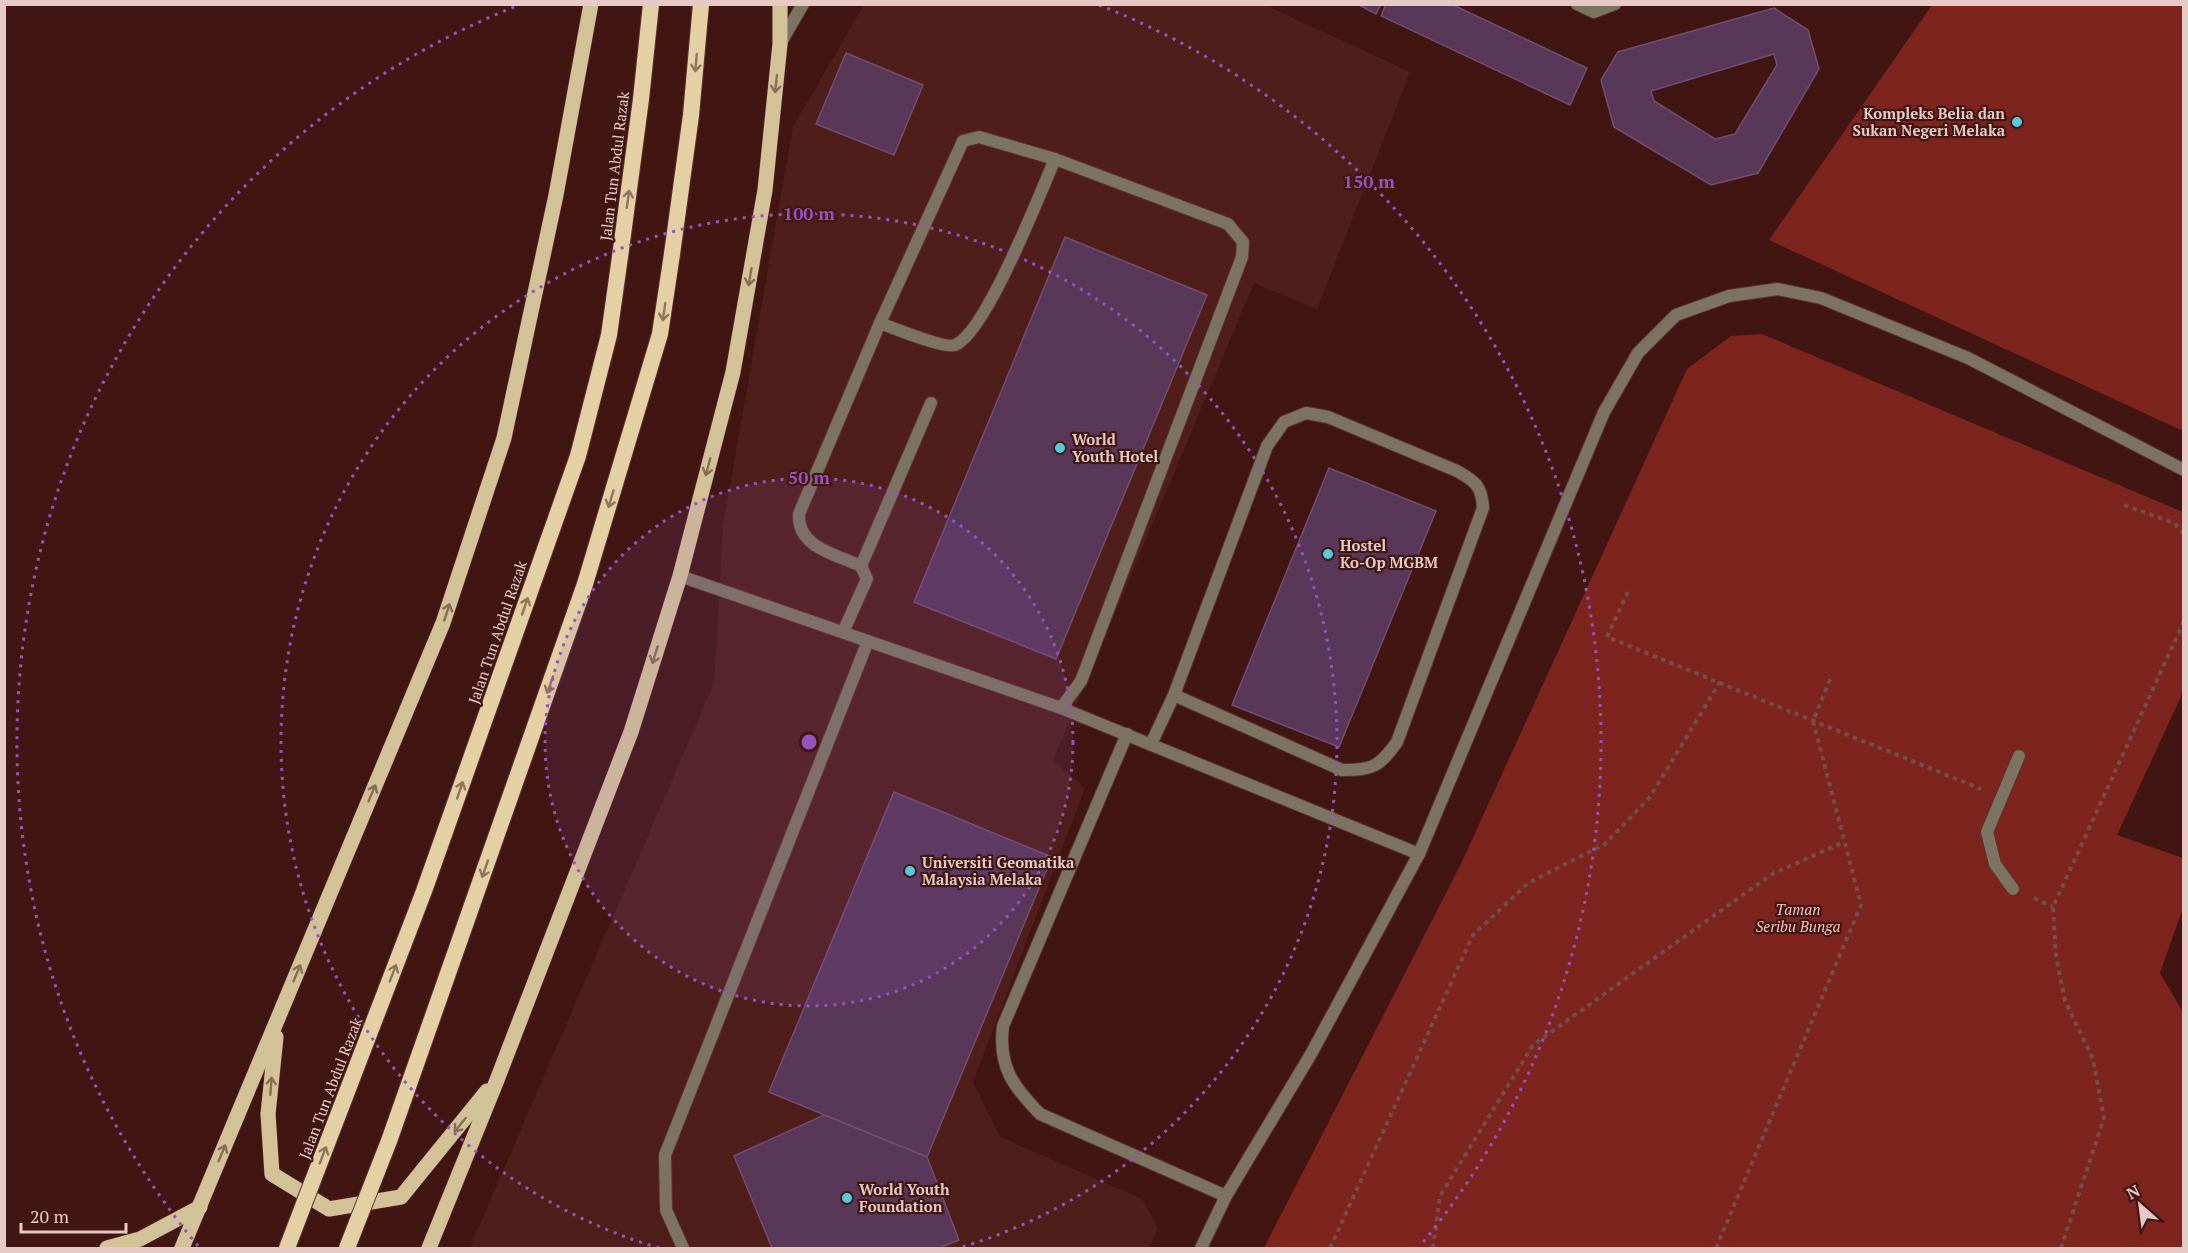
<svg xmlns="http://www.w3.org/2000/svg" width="2188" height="1253" font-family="'PT Serif',serif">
  <rect width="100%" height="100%" fill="#411612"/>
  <!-- built -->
  <polygon fill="#501e1a" points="864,5 1265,5 1410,72 1317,309 1254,283 1053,760 1085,788 973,1082 1000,1137 1142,1199 1158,1229 1149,1248 472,1248 471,1245 714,683 723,526 793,127"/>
  <!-- green -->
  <g fill="#7e241f">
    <polygon points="1932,5 2183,5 2183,431 1769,240"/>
    <polygon points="1762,334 2183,512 2183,692 2117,835 2183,858 2183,908 2160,973 2183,1012 2183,1248 1264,1248 1461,864 1687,369 1731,336"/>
  </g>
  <!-- building -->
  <g fill="#583758" stroke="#714e70" stroke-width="1.5" fill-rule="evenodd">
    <polygon points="1357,4 1381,4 1376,14"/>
    <polygon points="1386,4 1451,4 1587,68 1570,105 1381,16"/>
    <path d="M1774,8L1808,30L1819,69L1758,173L1711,185L1614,127L1601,80L1618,52ZM1774,54L1777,65L1735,134L1715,139L1654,101L1651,91Z"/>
    <polygon points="846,53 923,85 894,155 816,124"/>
    <polygon points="1065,237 1207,295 1056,659 914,602"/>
    <polygon points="1329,468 1436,511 1339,747 1232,705"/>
    <polygon points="894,792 1052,857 927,1157 769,1092"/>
    <polygon points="824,1115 927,1157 959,1240 939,1248 772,1248 734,1156"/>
  </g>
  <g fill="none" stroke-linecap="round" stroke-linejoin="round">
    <defs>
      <g id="service">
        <polyline points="1577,4 1594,12 1615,4"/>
        <path d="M880,323C893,328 945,349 955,345C986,333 1040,193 1055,159"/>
        <polyline points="861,566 931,403"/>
        <path d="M843,632L867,579L861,566C835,554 797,547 799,514L880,323L963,141L979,137L1055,159L1228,224L1243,242L1242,257L1081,681L1061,708"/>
        <path d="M1127,734L1003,1026C998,1067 1013,1086 1040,1114L1226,1196"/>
        <path d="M1151,744L1174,695L1267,446L1284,422L1306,413L1328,417L1457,471C1475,481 1482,486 1483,508L1397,742C1379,767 1373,770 1342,770L1174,695"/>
        <polyline points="2013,889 1995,864 1987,832 2019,756"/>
        <polyline points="683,1248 666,1210 665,1155 868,641"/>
      </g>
      <g id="minor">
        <polyline points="780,44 803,4"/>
        <polyline points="680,576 1061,708 1419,854"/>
        <polyline points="1201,1248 1226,1196 1311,1054 1419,854 1604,412 1638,353 1676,315 1729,296 1778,289 1821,298 1968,358 2184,470"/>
      </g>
      <g id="primary">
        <polyline points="276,1037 268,1114 272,1174 329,1209 401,1197 487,1091"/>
        <polyline points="107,1248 140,1239 200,1207"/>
        <polyline points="182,1248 443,623 504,438 556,195 591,4"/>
        <polyline points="429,1248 497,1080 631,732 680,576 733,372 765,190 780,44 780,4"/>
      </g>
      <g id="trunk">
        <polyline points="672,254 691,115 701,4"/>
        <polyline points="620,257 641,99 651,4"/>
      </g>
    </defs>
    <!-- service casing -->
    <use href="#service" stroke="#5c332f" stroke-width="14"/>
    <!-- minor casing -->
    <use href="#minor" stroke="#5c332f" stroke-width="14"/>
    <!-- primary casing -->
    <use href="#primary" stroke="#5c332f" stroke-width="16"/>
    <!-- trunk casing -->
    <use href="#trunk" stroke="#5c332f" stroke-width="18"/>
    <!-- path -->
    <g stroke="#744d49" stroke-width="4" stroke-dasharray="4.5 4.5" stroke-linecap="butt">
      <polyline points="2124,505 2174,523 2184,534"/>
      <polyline points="1628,592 1607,637 1981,789"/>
      <polyline points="2034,898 2053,907"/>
      <polyline points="1330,1248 1473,935 1528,883 1605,844 1650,797 1720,682"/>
      <polyline points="1433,1248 1440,1196 1533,1045 1772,874 1844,842"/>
      <polyline points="1716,1248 1861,905 1813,721 1831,677"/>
      <polyline points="2061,1248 2104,1118 2093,1059 2065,1001 2056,956 2053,907 2184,621"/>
    </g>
    <!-- service -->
    <use href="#service" stroke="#7c7360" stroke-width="12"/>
    <!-- minor -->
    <use href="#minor" stroke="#7c7360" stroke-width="12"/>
    <!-- primary -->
    <use href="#primary" stroke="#d3c198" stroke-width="15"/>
    <!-- trunk -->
    <use href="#trunk" stroke="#e4d0a4" stroke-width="16"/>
    <defs>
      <g id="trunk-bridge">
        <polyline points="287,1248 424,891 578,456 609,335 620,257"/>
        <polyline points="347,1248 389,1141 585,584 660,334 672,254"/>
      </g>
    </defs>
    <!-- trunk-bridge casing -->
    <use href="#trunk-bridge" stroke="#5c332f" stroke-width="18" stroke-linecap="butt"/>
    <!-- trunk-bridge -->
    <use href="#trunk-bridge" stroke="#e4d0a4" stroke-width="16"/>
  </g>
  <!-- one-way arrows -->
  <defs><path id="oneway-shaft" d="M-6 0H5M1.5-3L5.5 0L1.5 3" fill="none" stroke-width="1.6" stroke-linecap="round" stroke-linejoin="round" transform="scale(1.5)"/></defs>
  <g stroke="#92735b">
    <use href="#oneway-shaft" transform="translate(696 63) rotate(95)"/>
    <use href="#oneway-shaft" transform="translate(628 199) rotate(-82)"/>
    <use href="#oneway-shaft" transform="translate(664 312) rotate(98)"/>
    <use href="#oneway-shaft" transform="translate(611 499) rotate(107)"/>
    <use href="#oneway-shaft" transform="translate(525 606) rotate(-71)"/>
    <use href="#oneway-shaft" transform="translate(550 685) rotate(109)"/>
    <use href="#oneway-shaft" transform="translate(460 790) rotate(-71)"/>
    <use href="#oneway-shaft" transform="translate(485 869) rotate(109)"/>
    <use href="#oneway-shaft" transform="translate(393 973) rotate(-69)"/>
    <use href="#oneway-shaft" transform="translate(323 1155) rotate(-69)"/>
  </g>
  <g stroke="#8a6c55">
    <use href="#oneway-shaft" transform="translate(776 84) rotate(96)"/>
    <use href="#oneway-shaft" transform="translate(750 277) rotate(100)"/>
    <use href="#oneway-shaft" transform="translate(708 467) rotate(105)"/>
    <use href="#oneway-shaft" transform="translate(447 612) rotate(-72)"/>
    <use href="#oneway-shaft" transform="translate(655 655) rotate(107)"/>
    <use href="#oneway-shaft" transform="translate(372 793) rotate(-67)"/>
    <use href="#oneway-shaft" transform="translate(297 973) rotate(-67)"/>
    <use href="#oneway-shaft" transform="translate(271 1086) rotate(-85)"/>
    <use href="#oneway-shaft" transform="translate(460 1125) rotate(129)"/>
    <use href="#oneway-shaft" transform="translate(222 1153) rotate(-67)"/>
  </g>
  <!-- distance rings -->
  <circle cx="809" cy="742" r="264" fill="#9653c0" fill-opacity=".12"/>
  <g fill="none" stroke="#9653c0" stroke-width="3" stroke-dasharray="3 6">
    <circle cx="809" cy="742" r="264"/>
    <path d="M659 1248A528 528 0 1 1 959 1248"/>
    <path d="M198 1246A792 792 0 0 1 519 5M1099 5A792 792 0 0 1 1420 1246"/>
  </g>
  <!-- markers -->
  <g fill="#53cbda" stroke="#411612" stroke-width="2">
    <circle cx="2017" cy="122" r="6"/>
    <circle cx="1060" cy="448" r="6"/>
    <circle cx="1328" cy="554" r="6"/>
    <circle cx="910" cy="871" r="6"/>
    <circle cx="847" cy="1198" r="6"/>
  </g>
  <g text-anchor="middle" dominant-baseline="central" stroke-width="4.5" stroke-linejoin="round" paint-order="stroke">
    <!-- poi labels -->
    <g font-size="15" font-weight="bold" fill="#e7c9c5" stroke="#411612" text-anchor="start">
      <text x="2005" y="113" text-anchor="end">Kompleks Belia dan<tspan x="2005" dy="17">Sukan Negeri Melaka</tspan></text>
      <text x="1072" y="439">World<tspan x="1072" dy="17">Youth Hotel</tspan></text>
      <text x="1340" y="545">Hostel<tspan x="1340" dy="17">Ko-Op MGBM</tspan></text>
      <text x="922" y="862">Universiti Geomatika<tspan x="922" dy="17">Malaysia Melaka</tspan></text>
      <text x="859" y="1189">World Youth<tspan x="859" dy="17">Foundation</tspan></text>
    </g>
    <!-- street labels -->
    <g font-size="15" fill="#e7c9c5" stroke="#411612">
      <text transform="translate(614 166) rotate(-83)">Jalan Tun Abdul Razak</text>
      <text transform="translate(497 632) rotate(-71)">Jalan Tun Abdul Razak</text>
      <text transform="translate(330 1088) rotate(-69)">Jalan Tun Abdul Razak</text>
    </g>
    <!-- park labels -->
    <g font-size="15" font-style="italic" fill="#fcc4bd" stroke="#411612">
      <text x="1798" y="909">Taman<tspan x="1798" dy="17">Seribu Bunga</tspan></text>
    </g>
  </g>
  <circle cx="809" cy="742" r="9" fill="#9653c0" stroke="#411612" stroke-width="3"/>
  <g font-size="18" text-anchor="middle" font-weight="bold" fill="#9653c0" stroke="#411612" stroke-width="4.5" stroke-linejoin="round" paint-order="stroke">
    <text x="1369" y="188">150 m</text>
    <text x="809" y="220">100 m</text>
    <text x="809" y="484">50 m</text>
  </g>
  <!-- border -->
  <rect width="2188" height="1253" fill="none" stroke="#e7c9c5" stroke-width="12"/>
  <!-- north arrow -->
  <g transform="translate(2140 1205) rotate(332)" stroke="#411612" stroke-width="4.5" paint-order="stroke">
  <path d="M0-4.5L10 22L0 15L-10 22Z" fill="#e7c9c5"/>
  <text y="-9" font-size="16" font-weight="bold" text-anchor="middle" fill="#e7c9c5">N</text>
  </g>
  <!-- scale -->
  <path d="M21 1223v9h105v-9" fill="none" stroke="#e7c9c5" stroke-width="3"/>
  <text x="30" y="1223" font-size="18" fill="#e7c9c5" stroke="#411612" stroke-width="4.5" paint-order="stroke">20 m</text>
</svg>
